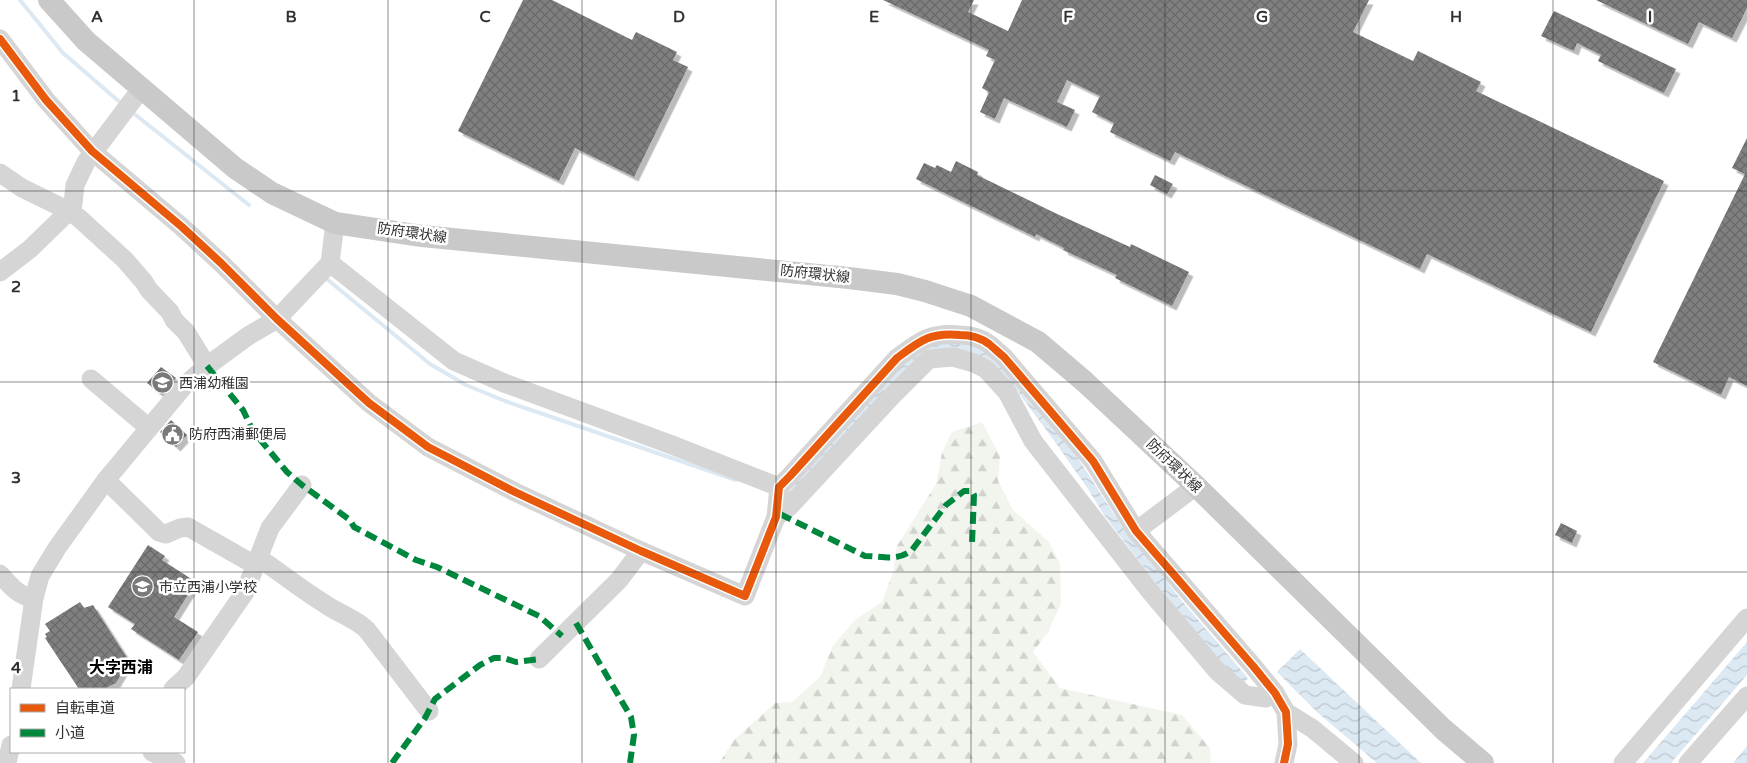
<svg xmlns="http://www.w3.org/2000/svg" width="1747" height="763" font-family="'Varela Round','Noto Sans JP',sans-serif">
  <defs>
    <pattern id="forest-firs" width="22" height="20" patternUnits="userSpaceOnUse" patternTransform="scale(1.25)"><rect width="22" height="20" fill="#f1f5ee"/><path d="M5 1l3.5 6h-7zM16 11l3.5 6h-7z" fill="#cfd2cd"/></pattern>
    <pattern id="water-waves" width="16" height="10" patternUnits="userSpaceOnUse" patternTransform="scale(1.25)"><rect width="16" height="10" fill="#dce8f2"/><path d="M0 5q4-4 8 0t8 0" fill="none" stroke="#bdc7d0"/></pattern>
    <pattern id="building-cross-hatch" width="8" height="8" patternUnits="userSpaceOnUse" patternTransform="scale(1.25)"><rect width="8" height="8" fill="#808080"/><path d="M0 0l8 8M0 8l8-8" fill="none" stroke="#696969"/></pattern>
    <filter id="shadow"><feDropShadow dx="4.5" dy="4.5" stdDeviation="0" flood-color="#0004"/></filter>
  </defs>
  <rect width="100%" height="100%" fill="#fff"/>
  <!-- forest -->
  <polygon fill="url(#forest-firs)" points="982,422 1000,456 998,481 1013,510 1048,541 1060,563 1061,604 1048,632 1033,652 1060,688 1182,715 1210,748 1211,763 719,763 735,739 775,703 792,702 820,677 833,646 855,620 882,602 893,573 897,546 936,484 942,453 952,432"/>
  <!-- water -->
  <g fill="url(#water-waves)">
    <path d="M942,341C965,342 976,345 996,358L1076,455L1115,516L1182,601L1248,678L1243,685L1226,669L1150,576L1104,515L1088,489L1055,442L1018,392L996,367L947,350L789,499L785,495L901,364L918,350Z"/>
    <polygon points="1747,642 1747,675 1671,763 1643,763"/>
    <polygon points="1300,649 1421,763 1377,763 1317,712 1277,672"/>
    <polygon points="1747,746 1747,763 1733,763"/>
  </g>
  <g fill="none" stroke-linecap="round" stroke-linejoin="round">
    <!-- stream -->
    <g stroke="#dce8f2" stroke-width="4">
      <polyline points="20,0 63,53 122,104"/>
      <polyline points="132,112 249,205"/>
      <polyline points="328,280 430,364 466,385 505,401 736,480"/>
    </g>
  </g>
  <!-- building -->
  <g fill="url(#building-cross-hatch)" filter="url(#shadow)">
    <polygon points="523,0 552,0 632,40 636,32 677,52 673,60 688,67 634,177 575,148 559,181 458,131"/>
    <polygon points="883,0 974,0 968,12 1008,31 1022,0 1369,0 1353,32 1413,61 1418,51 1481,82 1476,91 1664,181 1591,332 1427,254 1420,269 1175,152 1170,161 1110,132 1114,123 1092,112 1100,96 1067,80 1057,102 1075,110 1067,127 1004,98 995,119 980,112 989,92 982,88 995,60 986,56 989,50"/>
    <polygon points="1596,0 1747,0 1747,8 1732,38 1699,22 1688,44"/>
    <polygon points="1554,11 1676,69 1664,93 1598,61 1601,55 1577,43 1574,51 1541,36"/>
    <polygon points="1747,138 1747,386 1729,377 1721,395 1653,362 1745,174 1732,168"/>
    <polygon points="956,161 978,172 977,175 1055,213 1130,247 1131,244 1189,272 1172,306 1115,278 1117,275 1063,250 1064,248 1036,234 1035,237 916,179 924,163 935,168 937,165 951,172"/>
    <polygon points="1155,175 1173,184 1167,194 1150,185"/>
    <polygon points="161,367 176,378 162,395 147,383"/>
    <polygon points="171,420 187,435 176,447 160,432"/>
    <polygon points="1561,523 1577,531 1572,543 1555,535"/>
    <polygon points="148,545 165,556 162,560 196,582 174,617 198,632 179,660 131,629 135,624 108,607"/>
    <polygon points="80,602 84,608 93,605 129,661 124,664 123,671 116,683 104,689 79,689 45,638 47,637 45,634 50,631 45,624"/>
  </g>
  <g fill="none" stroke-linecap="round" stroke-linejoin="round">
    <!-- minor -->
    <g stroke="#d5d5d5" stroke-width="19">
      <path d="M0,39L46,100L92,151L182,227L221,263L277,319L369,403L428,447L515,492L641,551L745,596L776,517L779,487L790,476L897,358C920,341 930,332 960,335C970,335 981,338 989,344C994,348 999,353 1004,357L1093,461L1136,531L1253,666L1275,693L1286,712L1288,744L1284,763"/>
      <polyline points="0,173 22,188 69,211 79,218 125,260 144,282 149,290 170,312 174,320 186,332 207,366"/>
      <polyline points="330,263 454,361 504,383 672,445 779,487"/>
      <polyline points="0,272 30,249 66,214 73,204 75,185 86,162 141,89"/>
      <polyline points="91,379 149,428"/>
      <polyline points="106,480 159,532 166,534 180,528 188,527 255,565"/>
      <polyline points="776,517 790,506 891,397 929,359 953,357 974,363 986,369 1007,392 1033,441 1149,590 1217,671 1245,695 1266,698 1275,693"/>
      <polyline points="1136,531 1196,486"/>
      <path d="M259,558C281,573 302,590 325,604C339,614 355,618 367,630L429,711"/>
      <path d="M0,574C9,584 19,597 34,598"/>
      <polyline points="539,659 619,580 641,551"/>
      <polyline points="21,689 34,598 40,576 57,548 106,480 184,386 207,366 248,336 277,319 330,263 335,223"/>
      <polyline points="173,689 186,677 245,592 270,528 302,485"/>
      <polyline points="1286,712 1313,729 1354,763"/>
      <polyline points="152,752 176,763"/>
      <polyline points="7,763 11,745"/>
      <polyline points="1623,763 1747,618"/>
      <polyline points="1688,763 1747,696"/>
    </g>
    <!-- major -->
    <polyline stroke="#c9c9c9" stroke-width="22" points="49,0 86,41 235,168 272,193 335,223 422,236 849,278 897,284 925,291 971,306 1038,342 1085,382 1196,486 1443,729 1483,763"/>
    <!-- quiet -->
    <g stroke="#00873e" stroke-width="6" stroke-dasharray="12 6" stroke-linecap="butt">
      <polyline points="207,366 243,410 253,431 287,472 302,485 350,520 354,527 416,560 437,567 539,616 562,636"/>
      <path d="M780,514L865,556C883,556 896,562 912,550L946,505L964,491H972L974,495L972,543"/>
      <polyline points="576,623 631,717 634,735 630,763"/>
      <polyline points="392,763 425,718 435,699 480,665 494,658 504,658 516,662 539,659"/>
    </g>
    <defs>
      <path id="cycleway" d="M0,39L46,100L92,151L182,227L221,263L277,319L369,403L428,447L515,492L641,551L745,596L776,517L779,487L790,476L897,358C920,341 930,332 960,335C970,335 981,338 989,344C994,348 999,353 1004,357L1093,461L1136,531L1253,666L1275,693L1286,712L1288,744L1284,763"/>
    </defs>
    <!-- cycleway casing -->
    <use href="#cycleway" stroke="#fff" stroke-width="11"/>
    <!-- cycleway -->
    <use href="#cycleway" stroke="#e8590c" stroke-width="8"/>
  </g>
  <!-- grid -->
  <path fill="none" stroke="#313131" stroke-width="1" stroke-opacity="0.55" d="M194,0V763M388,0V763M582,0V763M776,0V763M971,0V763M1165,0V763M1359,0V763M1553,0V763M0,191H1747M0,382H1747M0,572H1747"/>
  <!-- icons -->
  <defs>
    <symbol id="school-disc" viewBox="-11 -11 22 22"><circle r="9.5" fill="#797979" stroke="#fff"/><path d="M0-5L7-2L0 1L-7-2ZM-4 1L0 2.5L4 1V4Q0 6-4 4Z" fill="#fff"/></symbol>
    <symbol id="civic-disc" viewBox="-11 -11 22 22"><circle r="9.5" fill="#797979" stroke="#fff"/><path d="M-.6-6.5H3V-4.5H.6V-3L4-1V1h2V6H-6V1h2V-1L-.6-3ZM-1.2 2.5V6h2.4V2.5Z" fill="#fff"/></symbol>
  </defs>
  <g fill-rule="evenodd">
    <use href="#school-disc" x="150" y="370" width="25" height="25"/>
    <use href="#civic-disc" x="160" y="422" width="25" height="25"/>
    <use href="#school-disc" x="130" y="574" width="25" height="25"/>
  </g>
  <g text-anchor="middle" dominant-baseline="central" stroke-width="5" stroke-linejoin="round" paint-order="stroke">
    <!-- street labels -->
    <g font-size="14" fill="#313131" stroke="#fff">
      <text transform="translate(412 233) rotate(8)">防府環状線</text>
      <text transform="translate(815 274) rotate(6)">防府環状線</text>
      <text transform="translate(1174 466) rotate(44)">防府環状線</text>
    </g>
    <!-- poi labels -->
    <g font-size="14" fill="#313131" stroke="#fff" text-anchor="start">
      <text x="179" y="383">西浦幼稚園</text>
      <text x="189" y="434">防府西浦郵便局</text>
      <text x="159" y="587">市立西浦小学校</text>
    </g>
    <!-- quarter labels -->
    <g font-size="16" font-weight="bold" fill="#000" stroke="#fff">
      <text x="121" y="668">大字西浦</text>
    </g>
  </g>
  <g font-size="16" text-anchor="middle" font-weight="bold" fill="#313131" stroke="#fff" stroke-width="5" stroke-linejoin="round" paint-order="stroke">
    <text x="97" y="22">A</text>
    <text x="291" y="22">B</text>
    <text x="485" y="22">C</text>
    <text x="679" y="22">D</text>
    <text x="874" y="22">E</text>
    <text x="1068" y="22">F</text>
    <text x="1262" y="22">G</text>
    <text x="1456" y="22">H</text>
    <text x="1650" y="22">I</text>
    <text x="16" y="101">1</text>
    <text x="16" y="292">2</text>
    <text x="16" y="483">3</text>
    <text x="16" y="673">4</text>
  </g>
  <!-- legend -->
  <rect x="10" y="688" width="175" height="65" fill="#ffffff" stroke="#adadad"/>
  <rect x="20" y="704" width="25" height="8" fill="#e8590c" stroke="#adadad"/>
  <text x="55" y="713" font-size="15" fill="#313131">自転車道</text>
  <rect x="20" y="729" width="25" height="8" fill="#00873e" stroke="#adadad"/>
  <text x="55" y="738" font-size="15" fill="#313131">小道</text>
</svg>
